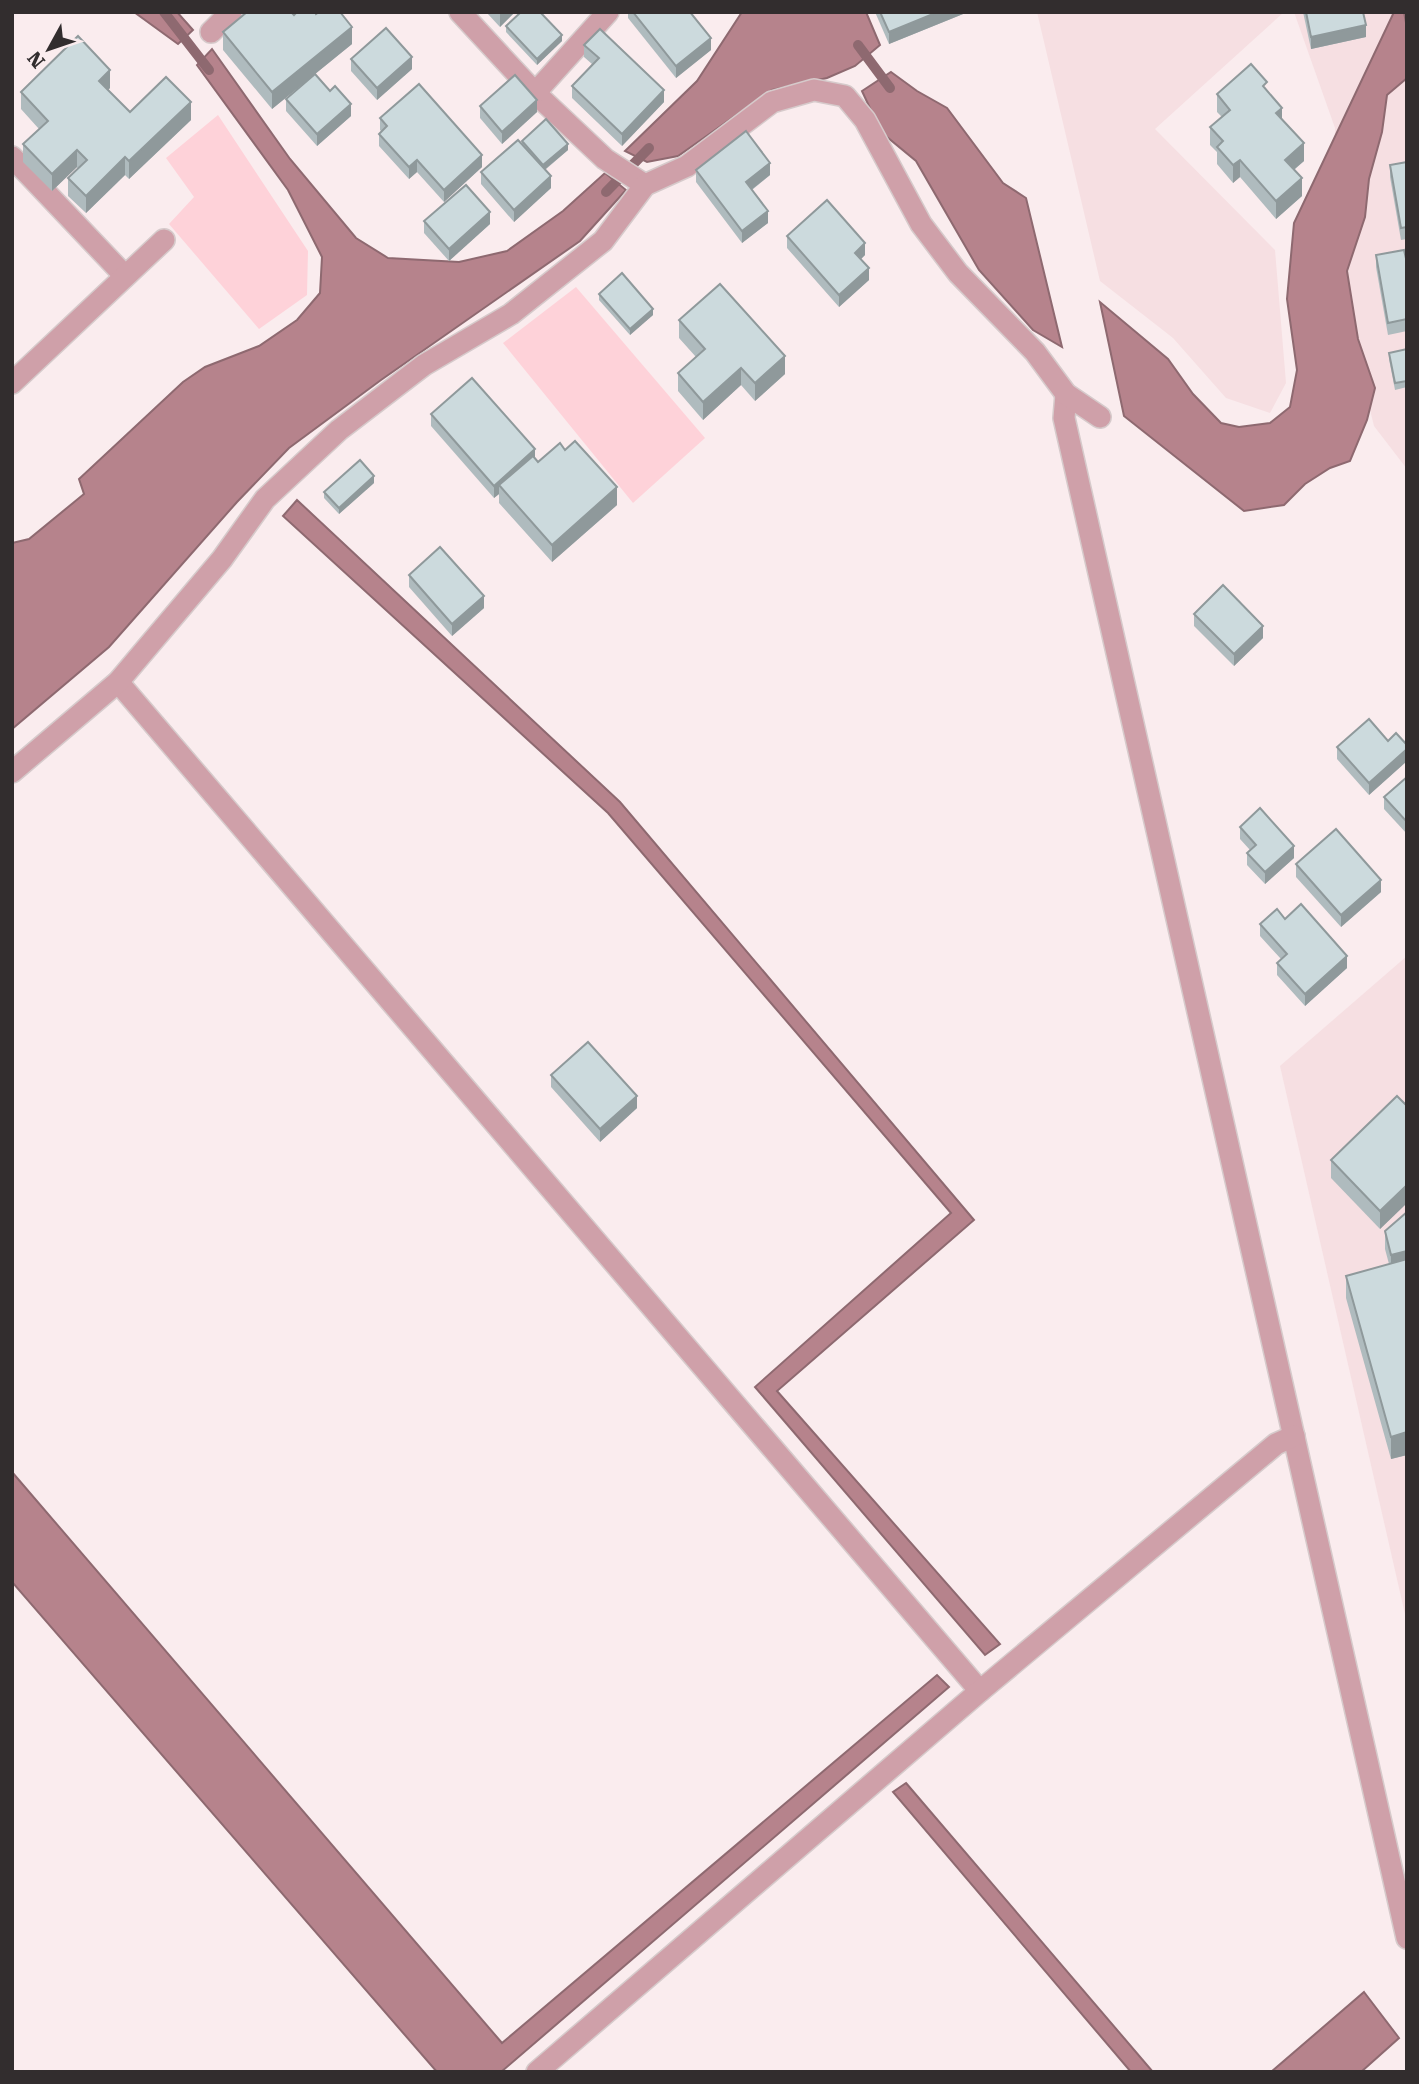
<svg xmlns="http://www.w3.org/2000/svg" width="1419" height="2084" font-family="'Roboto Serif',serif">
  <rect width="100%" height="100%" fill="#faecee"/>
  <!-- built -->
  <g fill="#f6dfe2">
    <polygon points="1037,12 1284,12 1155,129 1275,250 1286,383 1270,413 1226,398 1173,338 1100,281"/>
    <polygon points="1294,12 1405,12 1407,469 1374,426 1332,255 1335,128"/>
    <polygon points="1407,956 1407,1623 1280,1066"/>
  </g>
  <!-- green -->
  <g fill="#fed2d9">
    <polygon points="218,115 308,251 307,295 259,329 169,224 194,197 166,158"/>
    <polygon points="576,287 705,438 633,503 503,343"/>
  </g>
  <!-- water -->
  <g fill="#b6838c" stroke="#8e6970" stroke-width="2">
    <polygon points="134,12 177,12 193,30 178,44"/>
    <polygon points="742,12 866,12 880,45 855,66 827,78 772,90 678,156 647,162 625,151 697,81"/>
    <polygon points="1394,12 1404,12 1407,28 1407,78 1387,95 1382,132 1369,179 1365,217 1347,271 1358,339 1375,388 1367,420 1350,461 1330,468 1305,484 1284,505 1244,511 1124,416 1100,302 1168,359 1193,394 1221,423 1239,427 1270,423 1290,407 1297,370 1287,299 1294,223"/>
    <polygon points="212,49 290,159 356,238 388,258 459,262 507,251 563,211 605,173 626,190 580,241 381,380 289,448 237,502 109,647 12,729 12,543 29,539 84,494 79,479 183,382 205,367 259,346 297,320 320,293 322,257 288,190 197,65"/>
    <polygon points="891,72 917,91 947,108 1003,183 1026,198 1062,347 1033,330 979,270 916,161 881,132 862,91"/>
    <polygon points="297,500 620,802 974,1220 777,1391 1000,1644 985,1655 755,1387 951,1213 608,813 283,516"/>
    <polygon points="12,1472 502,2043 937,1675 949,1687 501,2072 437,2072 12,1582"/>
    <polygon points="906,1783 1153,2072 1131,2072 893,1792"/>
    <polygon points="1364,1992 1399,2038 1361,2072 1271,2072"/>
  </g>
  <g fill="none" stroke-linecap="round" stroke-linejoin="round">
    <!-- stream -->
    <g stroke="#8e6970" stroke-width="10">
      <polyline points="164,12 209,70"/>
      <polyline points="858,45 890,88"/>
      <polyline points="606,192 649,148"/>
    </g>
    <defs>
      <g id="street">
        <polyline points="460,12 535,93 605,159 645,185"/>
        <polyline points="211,32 231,12"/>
        <polyline points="535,93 608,12"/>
        <polyline points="12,157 125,276"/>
        <polyline points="12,383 164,240"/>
        <polyline points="1066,394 1064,418 1407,1938"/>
        <polyline points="118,682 980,1691"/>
        <polyline points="12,772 118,682 222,559 265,499 339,430 424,365 511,314 603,241 645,185 687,166 772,102 814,90 845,96 865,120 921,224 958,273 1035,352 1066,394 1100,417"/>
        <polyline points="537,2072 980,1691 1276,1444 1294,1436"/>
      </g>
    </defs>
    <!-- street casing -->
    <use href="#street" stroke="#d6cacb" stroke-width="24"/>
    <!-- street -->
    <use href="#street" stroke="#cfa0a9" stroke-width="21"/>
  </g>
  <!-- wall -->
  <g fill="#afbbbe">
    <polygon points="486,12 515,12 500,27"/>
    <polygon points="628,12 690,12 711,50 676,78 628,18"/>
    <polygon points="875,12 968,12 889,44"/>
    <polygon points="1303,12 1363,12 1366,37 1311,49"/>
    <polygon points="294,15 352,44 315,74 351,116 317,146 286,111 286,99 305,82 272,109 223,50 223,32"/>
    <polygon points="506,26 562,41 537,65 506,32"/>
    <polygon points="584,45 664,102 622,146 572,98 572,86 592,64 584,57"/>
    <polygon points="351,59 412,69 377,100 351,71"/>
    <polygon points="110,88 108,90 130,112 191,120 129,179 125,175 86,213 68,196 68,178 78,169 77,167 52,191 23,162 23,144 39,129 21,109 21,92"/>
    <polygon points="1267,91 1304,161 1294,170 1302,196 1276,219 1240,177 1233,183 1217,164 1217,152 1210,145 1210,127 1222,117 1217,112 1217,94"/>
    <polygon points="480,106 537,112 502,144 480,118"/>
    <polygon points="380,118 482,167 444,202 417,172 409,179 379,146 379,134 382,132 380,130"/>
    <polygon points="522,141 568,150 545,170 551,188 514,222 481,184 481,172 522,144"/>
    <polygon points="1407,162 1407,239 1401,240 1390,177 1390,165"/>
    <polygon points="696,170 770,175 752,190 768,223 742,243 696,182"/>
    <polygon points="424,221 490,224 449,261 424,233"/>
    <polygon points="787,236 865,255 861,259 869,280 839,307 787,248"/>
    <polygon points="1376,255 1407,263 1407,331 1388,335 1376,267"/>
    <polygon points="599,294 653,315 630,335 599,300"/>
    <polygon points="679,320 785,374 755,401 741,385 703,420 678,391 678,373 696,357 679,338"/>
    <polygon points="1407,349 1407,387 1395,390 1389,359 1389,353"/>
    <polygon points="431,414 535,459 538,462 617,505 552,562 499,503 499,494 494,498 431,426"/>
    <polygon points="374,483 339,514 324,498 324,492"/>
    <polygon points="409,575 484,608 452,636 409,587"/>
    <polygon points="1194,614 1263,638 1234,666 1194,626"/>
    <polygon points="1388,741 1407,745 1407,761 1369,795 1337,759 1337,747"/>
    <polygon points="1407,777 1407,834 1384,809 1384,797"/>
    <polygon points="1240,827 1294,858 1265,884 1247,865 1247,853 1250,850 1240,839"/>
    <polygon points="1296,864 1381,892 1341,927 1296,877"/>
    <polygon points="1285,919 1347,968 1305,1006 1277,975 1277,963 1281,959 1260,936 1260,924"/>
    <polygon points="551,1075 637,1108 600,1142 551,1087"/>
    <polygon points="1407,1106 1407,1203 1380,1229 1331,1178 1331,1160"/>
    <polygon points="1407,1212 1407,1455 1391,1459 1346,1298 1346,1276 1389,1264 1385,1249 1385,1231"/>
  </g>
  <!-- shaded-wall -->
  <g fill="#8f999b">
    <polygon points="502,12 515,12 500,27 500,14"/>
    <polygon points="938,12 968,12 889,44 889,32"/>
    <polygon points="1366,25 1366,37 1311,49 1311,37"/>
    <polygon points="352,27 352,44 272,109 272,92"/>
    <polygon points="562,35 562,41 537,65 537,59"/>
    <polygon points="711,38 711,50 676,78 676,66"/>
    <polygon points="412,57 412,69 377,100 377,88"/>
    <polygon points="110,70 110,88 99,99 99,81"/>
    <polygon points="664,90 664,102 622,146 622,134"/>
    <polygon points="537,100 537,112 502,144 502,132"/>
    <polygon points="191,102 191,120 129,179 129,161"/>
    <polygon points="351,104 351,116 317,146 317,134"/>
    <polygon points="1282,108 1282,125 1276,113"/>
    <polygon points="1304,143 1304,161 1285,177 1285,160"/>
    <polygon points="568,144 568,150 543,171 543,165"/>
    <polygon points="77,150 77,167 52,191 52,174"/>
    <polygon points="482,155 482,167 444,202 444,190"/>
    <polygon points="125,157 125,175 86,213 86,196"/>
    <polygon points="417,160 417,172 409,179 409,167"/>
    <polygon points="1240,160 1240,177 1233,183 1233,165"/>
    <polygon points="770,163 770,175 746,194 746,182"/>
    <polygon points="551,176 551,188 514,222 514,210"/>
    <polygon points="1302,178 1302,196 1276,219 1276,201"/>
    <polygon points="768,211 768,223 742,243 742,231"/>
    <polygon points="490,212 490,224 449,261 449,249"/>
    <polygon points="865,243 865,255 855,265 855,253"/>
    <polygon points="869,268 869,280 839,307 839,295"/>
    <polygon points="653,309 653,315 630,335 630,329"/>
    <polygon points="785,356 785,374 755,401 755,383"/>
    <polygon points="741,368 741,385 703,420 703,402"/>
    <polygon points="535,449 535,461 499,485 499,494 494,498 494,486"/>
    <polygon points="374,476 374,483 339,514 339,508"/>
    <polygon points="617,487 617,505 552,562 552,545"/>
    <polygon points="484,596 484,608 452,636 452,624"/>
    <polygon points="1263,626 1263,638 1234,666 1234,654"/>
    <polygon points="1407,749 1407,761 1369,795 1369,783"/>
    <polygon points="1294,846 1294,858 1265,884 1265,872"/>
    <polygon points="1381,880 1381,892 1341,927 1341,915"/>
    <polygon points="1347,956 1347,968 1305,1006 1305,994"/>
    <polygon points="637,1096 637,1108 600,1142 600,1129"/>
    <polygon points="1407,1185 1407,1203 1380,1229 1380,1211"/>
    <polygon points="1407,1251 1407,1268 1391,1273 1391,1255"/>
    <polygon points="1407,1432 1407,1455 1391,1459 1391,1437"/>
  </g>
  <!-- building -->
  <g fill="#ccdadd" stroke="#8f999b" stroke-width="2">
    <polygon points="247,12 291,12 294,15 297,12 315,12 316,14 319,12 340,12 352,27 272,92 223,32"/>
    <polygon points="521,12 540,12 562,35 537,59 506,26"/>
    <polygon points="633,12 690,12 711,38 676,66"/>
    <polygon points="880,12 938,12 889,32"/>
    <polygon points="1306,12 1363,12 1366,25 1311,37"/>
    <polygon points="386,28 412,57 377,88 351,59"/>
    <polygon points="600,29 664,90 622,134 572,86 599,58 584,45"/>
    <polygon points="78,36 110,70 99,81 130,112 166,77 191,102 129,161 125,157 86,196 68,178 87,160 77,150 52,174 23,144 48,121 21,92"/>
    <polygon points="1251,64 1267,82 1263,86 1282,108 1276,113 1304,143 1285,160 1302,178 1276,201 1240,160 1233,165 1217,147 1223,141 1210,127 1230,110 1217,94"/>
    <polygon points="315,74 330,91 335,86 351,104 317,134 286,99"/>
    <polygon points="515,75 537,100 502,132 480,106"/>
    <polygon points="419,84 482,155 444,190 417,160 409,167 379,134 387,126 380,118"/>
    <polygon points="546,119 568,144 543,165 522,141"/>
    <polygon points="746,131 770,163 746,182 768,211 742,231 696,170"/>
    <polygon points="518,140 551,176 514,210 481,172"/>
    <polygon points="1407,162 1407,227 1401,228 1390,165"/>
    <polygon points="466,185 490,212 449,249 424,221"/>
    <polygon points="827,200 865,243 855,253 869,268 839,295 787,236"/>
    <polygon points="1404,250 1407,263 1407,319 1388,323 1376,255"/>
    <polygon points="622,273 653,309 630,329 599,294"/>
    <polygon points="720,284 785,356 755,383 741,368 703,402 678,373 705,349 679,320"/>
    <polygon points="1407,349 1407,381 1395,383 1389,353"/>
    <polygon points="472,378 535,449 494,486 431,414"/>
    <polygon points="575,441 617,487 552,545 499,485 533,456 538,462 560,443 565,450"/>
    <polygon points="360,460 374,476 339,508 324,492"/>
    <polygon points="440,547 484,596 452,624 409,575"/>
    <polygon points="1223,585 1263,626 1234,654 1194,614"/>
    <polygon points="1369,719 1388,741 1396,733 1407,745 1407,749 1369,783 1337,747"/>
    <polygon points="1407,777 1407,822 1384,797"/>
    <polygon points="1260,808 1294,846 1265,872 1247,853 1256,845 1240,827"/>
    <polygon points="1336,829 1381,880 1341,915 1296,864"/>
    <polygon points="1301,904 1347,956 1305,994 1277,963 1287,954 1260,924 1277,909 1285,919"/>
    <polygon points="588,1042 637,1096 600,1129 551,1075"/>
    <polygon points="1397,1096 1407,1106 1407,1185 1380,1211 1331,1160"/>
    <polygon points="1407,1212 1407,1251 1391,1255 1385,1231"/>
    <polygon points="1407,1259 1407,1432 1391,1437 1346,1276"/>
  </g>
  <!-- border -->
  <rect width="1419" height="2084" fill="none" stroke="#322d2e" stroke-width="28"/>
  <!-- north arrow -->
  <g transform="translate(49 49) rotate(230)" stroke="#faecee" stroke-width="5" paint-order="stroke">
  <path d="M0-5L12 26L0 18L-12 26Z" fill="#322d2e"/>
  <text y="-10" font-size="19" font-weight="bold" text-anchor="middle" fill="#322d2e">N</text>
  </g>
</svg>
